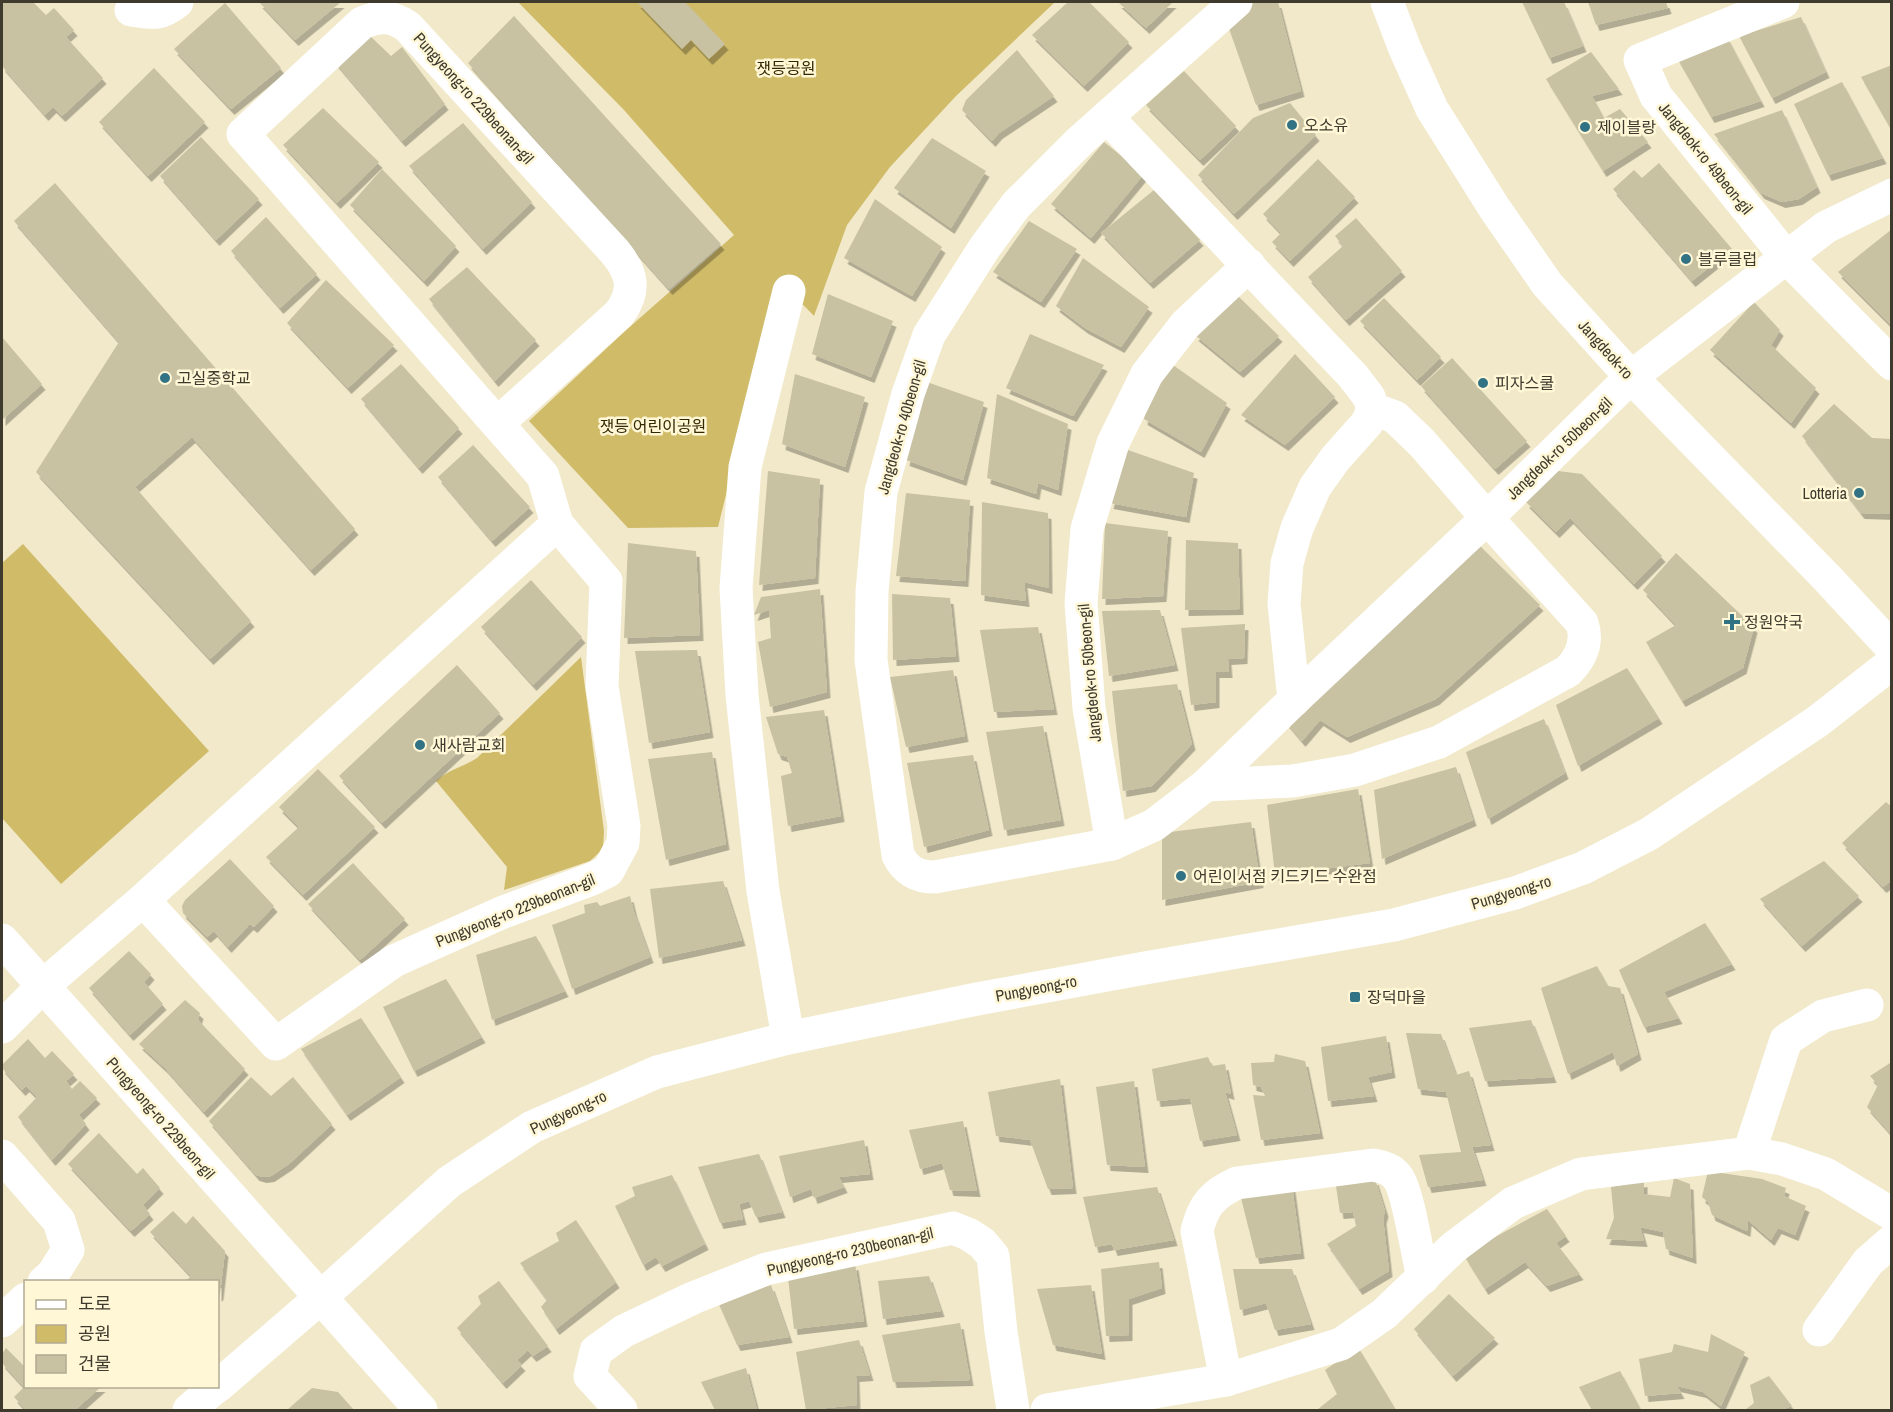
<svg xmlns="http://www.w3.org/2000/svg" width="1893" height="1412" font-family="'Archivo Narrow','Noto Sans KR',sans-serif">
  <defs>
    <filter id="shadow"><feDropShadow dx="3.5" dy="6" stdDeviation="0" flood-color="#0004"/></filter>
  </defs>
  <rect width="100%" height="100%" fill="#f1e9c9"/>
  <!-- green -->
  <g fill="#d0bb69">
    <polygon points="518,2 1055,2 956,96 890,167 847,225 814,316 779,280 718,527 628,528 529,421 624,332 734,235 624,110"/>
    <polygon points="23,544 209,751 61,884 2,818 2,563"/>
    <path d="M581,657L604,831L603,849L590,861L504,890L507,867L436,781C448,770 463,767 477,758Z"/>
  </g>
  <!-- building -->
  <g fill="#c8c1a2" filter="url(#shadow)">
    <polygon points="2,2 33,2 46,15 54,8 74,30 66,37 103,78 62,116 53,107 45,115 2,66"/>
    <polygon points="259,2 341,2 295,40"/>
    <polygon points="637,2 685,2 725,44 709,59 691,40 682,49"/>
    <polygon points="1068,2 1089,2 1129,42 1084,86 1032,35"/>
    <polygon points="1118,2 1173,2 1146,28"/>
    <polygon points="1254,2 1278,2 1301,91 1256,105 1227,23"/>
    <polygon points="1522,2 1564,2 1583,46 1549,58"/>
    <polygon points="1588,2 1666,2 1668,8 1596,25"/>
    <polygon points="225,3 281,68 231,109 174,49"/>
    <polygon points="514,16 721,244 669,289 468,63"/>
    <polygon points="1801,17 1826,72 1772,98 1739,36"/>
    <polygon points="366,32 391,56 402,47 445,104 402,141 335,62"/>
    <polygon points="1727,37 1761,101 1711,117 1677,58"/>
    <polygon points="1017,50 1054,96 999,133 992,141 962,110 966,100"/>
    <polygon points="1591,52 1619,89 1592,96 1604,118 1620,109 1648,142 1603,171 1546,79"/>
    <polygon points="1892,65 1892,131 1861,77"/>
    <polygon points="154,68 205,122 148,176 99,122"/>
    <polygon points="1184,71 1236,126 1200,160 1146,105"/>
    <polygon points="1842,82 1883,158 1828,175 1794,104"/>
    <polygon points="1290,103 1316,135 1234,214 1198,175 1253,118"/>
    <polygon points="323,108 379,162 337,203 283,145"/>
    <polygon points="1782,110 1817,187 1799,199 1782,202 1761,193 1714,134"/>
    <polygon points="463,123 532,202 483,249 409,166"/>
    <polygon points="201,137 259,199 216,240 160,176"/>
    <polygon points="932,138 986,171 951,228 894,188"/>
    <polygon points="1104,142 1144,174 1091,238 1051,204"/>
    <polygon points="1318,159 1355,197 1290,261 1272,242 1281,233 1263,214"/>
    <polygon points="1659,163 1732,249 1692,281 1613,189 1634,170 1642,178"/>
    <polygon points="382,169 456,246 424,281 350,205"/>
    <polygon points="55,183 355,529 311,570 192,437 135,487 251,621 210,659 36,472 119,342 14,221"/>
    <polygon points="1154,190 1200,240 1150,283 1101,233"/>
    <polygon points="875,199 942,247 912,296 844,258"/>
    <polygon points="266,217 317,274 280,308 231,251"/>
    <polygon points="1356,218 1402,271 1346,320 1308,277 1343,246 1335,236"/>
    <polygon points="1029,221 1077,249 1041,302 993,272"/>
    <polygon points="1892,229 1892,326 1838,272"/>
    <polygon points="1083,258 1149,307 1121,347 1085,328 1056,306"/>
    <polygon points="467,267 536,340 495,381 429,299"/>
    <polygon points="326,280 394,345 348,388 287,323"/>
    <polygon points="828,294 893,321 871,377 812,354"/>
    <polygon points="1237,295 1279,336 1240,372 1195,335"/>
    <polygon points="1384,298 1441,357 1417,380 1360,321"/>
    <polygon points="1754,302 1780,330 1771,345 1816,388 1791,423 1710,350"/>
    <polygon points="1030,334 1104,365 1073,416 1006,388"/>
    <polygon points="2,337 42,384 2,420"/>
    <polygon points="1295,354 1335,397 1285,445 1241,415"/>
    <polygon points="1452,358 1527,441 1495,469 1421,386"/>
    <polygon points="1170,363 1227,403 1201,452 1144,419 1150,387"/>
    <polygon points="401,364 459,428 419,468 361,399"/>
    <polygon points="795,374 865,397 845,467 782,444"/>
    <polygon points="924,381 984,402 963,480 906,460"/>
    <polygon points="997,394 1068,424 1058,490 1038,483 1036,494 987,478"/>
    <polygon points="1834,404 1872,438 1892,439 1892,514 1861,513 1802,436"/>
    <polygon points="473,445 530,507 492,541 438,477"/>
    <polygon points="1125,449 1194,473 1186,517 1110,503"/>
    <polygon points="768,471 820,479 815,578 759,585"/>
    <polygon points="1558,471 1582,474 1662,556 1634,584 1570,518 1556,532 1526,502"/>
    <polygon points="906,493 970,500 965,581 896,576"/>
    <polygon points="982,502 1048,513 1049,588 1024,582 1026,601 981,595"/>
    <polygon points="1105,523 1168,531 1163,596 1102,599"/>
    <polygon points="1186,540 1238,543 1240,609 1185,610"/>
    <polygon points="628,543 696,551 700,635 624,638"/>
    <polygon points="1478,544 1540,605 1436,699 1347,737 1320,720 1302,741 1286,722"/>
    <polygon points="1676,553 1754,627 1743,668 1682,701 1646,642 1676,625 1643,590"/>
    <polygon points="531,580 582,637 533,685 481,627"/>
    <polygon points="820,589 827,692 770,707 758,642 771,638 769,610 754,615 761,597"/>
    <polygon points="892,594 950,598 956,656 893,660"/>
    <polygon points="1160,610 1175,665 1109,676 1102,611"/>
    <polygon points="1245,624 1244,658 1228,659 1229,672 1216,672 1216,702 1191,705 1181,628"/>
    <polygon points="1038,627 1054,709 994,712 980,630"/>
    <polygon points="697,650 710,732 649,743 635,651"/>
    <polygon points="457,665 500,713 382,823 339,776"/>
    <polygon points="1627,668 1659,718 1578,766 1556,705"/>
    <polygon points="953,670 965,736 906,747 890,677"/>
    <polygon points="1177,684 1192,744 1152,786 1123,791 1112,691"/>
    <polygon points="824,710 841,816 788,826 781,776 792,773 787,757 778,754 766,717"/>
    <polygon points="1544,719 1565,773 1488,819 1466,752"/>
    <polygon points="1043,726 1061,820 1004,830 986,732"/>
    <polygon points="712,752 726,844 666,860 648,759"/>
    <polygon points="973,755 989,830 924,847 907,763"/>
    <polygon points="1456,767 1473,820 1382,859 1374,790"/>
    <polygon points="318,769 375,827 303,895 266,857 299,827 279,807"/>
    <polygon points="1358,789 1370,863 1275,875 1267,805"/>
    <polygon points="1886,802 1892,807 1892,880 1883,887 1842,843"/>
    <polygon points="1251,822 1260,882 1162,900 1162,833"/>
    <polygon points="230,859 274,906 254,927 250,924 228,947 214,931 207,937 183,913 182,906 185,900"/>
    <polygon points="1824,861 1859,896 1802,946 1760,899"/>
    <polygon points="353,863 405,919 360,960 308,904"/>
    <polygon points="723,881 742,940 659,958 650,889"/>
    <polygon points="630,896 634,912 650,957 572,989 552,925 585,913 584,905 597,902 600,906"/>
    <polygon points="1705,923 1732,964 1664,992 1679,1018 1644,1027 1619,970"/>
    <polygon points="536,936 565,991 492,1020 476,955"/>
    <polygon points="129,951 151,974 144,982 163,1004 130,1035 89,988"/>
    <polygon points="1597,966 1608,986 1620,988 1638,1054 1617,1066 1613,1052 1568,1074 1541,988"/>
    <polygon points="446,979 482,1037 414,1071 383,1007"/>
    <polygon points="185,1000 200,1013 198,1020 245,1069 204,1112 165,1068 139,1044"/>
    <polygon points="361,1018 401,1077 347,1115 301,1049"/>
    <polygon points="1531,1020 1553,1077 1485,1081 1469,1028"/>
    <polygon points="1406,1033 1441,1034 1456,1075 1469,1071 1491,1145 1472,1147 1483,1180 1428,1187 1419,1155 1461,1152 1446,1092 1418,1089"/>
    <polygon points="1386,1036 1392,1072 1368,1077 1374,1096 1328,1101 1321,1047"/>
    <polygon points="28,1039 45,1058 52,1051 74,1074 66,1081 72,1089 80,1081 97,1098 79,1115 86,1124 52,1160 18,1117 37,1097 26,1086 22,1090 2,1068 2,1065"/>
    <polygon points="1275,1054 1305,1061 1320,1133 1261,1140 1253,1095 1265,1096 1261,1087 1253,1085 1251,1063 1274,1062"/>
    <polygon points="1208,1057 1212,1066 1225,1064 1231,1094 1225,1092 1237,1135 1200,1141 1190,1098 1157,1101 1152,1069"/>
    <polygon points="1890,1063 1892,1065 1892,1135 1867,1107 1878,1085 1870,1076"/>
    <polygon points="251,1077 271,1096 293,1077 332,1124 289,1164 271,1176 263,1177 256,1175 209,1121"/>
    <polygon points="1060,1079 1073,1188 1048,1189 1030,1140 996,1136 988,1092"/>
    <polygon points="1134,1081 1145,1167 1107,1165 1096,1087"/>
    <polygon points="963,1121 977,1191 950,1190 942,1163 920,1169 909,1130"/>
    <polygon points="99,1133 137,1174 143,1168 160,1188 143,1205 150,1214 131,1231 68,1164"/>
    <polygon points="864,1140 870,1174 839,1177 844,1187 814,1198 811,1189 790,1197 779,1156"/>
    <polygon points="759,1154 782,1212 756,1217 749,1201 739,1204 743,1219 720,1223 698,1167"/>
    <polygon points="1708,1171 1762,1179 1786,1188 1784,1196 1806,1206 1795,1235 1778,1228 1771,1240 1748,1220 1747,1231 1712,1215 1708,1202 1702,1197"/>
    <polygon points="672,1175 705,1244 662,1266 656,1257 643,1265 615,1206 635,1196 632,1187"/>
    <polygon points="1674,1178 1690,1184 1693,1258 1666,1249 1663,1232 1640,1227 1644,1241 1606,1239 1614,1218 1611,1187 1644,1181 1644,1194 1670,1197"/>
    <polygon points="1375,1179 1385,1211 1383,1218 1389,1271 1359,1289 1327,1244 1356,1226 1353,1212 1340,1213 1336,1186"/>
    <polygon points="1292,1186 1301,1253 1256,1258 1240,1194"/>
    <polygon points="1157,1187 1174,1240 1114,1250 1112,1244 1095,1247 1083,1197"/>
    <polygon points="1547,1209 1566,1236 1556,1243 1580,1274 1547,1286 1525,1262 1485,1289 1466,1259 1471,1250"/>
    <polygon points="173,1211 186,1224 193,1216 225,1251 220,1294 218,1296 218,1282 185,1282 191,1276 150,1232"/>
    <polygon points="576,1220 616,1282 556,1329 541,1307 547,1300 520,1263 559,1241 556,1233"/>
    <polygon points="1159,1262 1162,1288 1129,1299 1129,1335 1106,1336 1101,1269"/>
    <polygon points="855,1264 864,1321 794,1329 788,1278"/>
    <polygon points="1233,1269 1292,1269 1311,1324 1275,1330 1266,1303 1240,1310"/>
    <polygon points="929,1276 941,1311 883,1319 878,1281"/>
    <polygon points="499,1281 548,1346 533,1356 528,1350 517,1360 522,1365 503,1383 457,1328 481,1304 478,1296"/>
    <polygon points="771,1285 789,1337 737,1345 717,1300"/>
    <polygon points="1091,1285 1102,1354 1053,1345 1037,1289"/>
    <polygon points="1449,1294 1495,1338 1453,1376 1414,1329"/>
    <polygon points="960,1323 970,1380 893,1382 882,1335"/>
    <polygon points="1711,1334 1745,1352 1721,1406 1703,1392 1677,1386 1681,1393 1645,1396 1639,1359 1672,1352 1674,1344 1708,1352"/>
    <polygon points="859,1340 870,1375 856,1376 857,1405 806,1410 796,1352"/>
    <polygon points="1358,1347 1396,1410 1319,1410 1318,1409 1337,1394 1325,1370"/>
    <polygon points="6,1348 26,1368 26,1386 102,1386 75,1410 26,1410 14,1397 24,1387 2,1363 2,1354"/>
    <polygon points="746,1368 757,1410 715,1410 701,1382"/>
    <polygon points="1620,1371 1641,1410 1592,1410 1579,1387"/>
    <polygon points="1769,1376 1792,1406 1784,1409 1784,1410 1745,1410 1754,1403 1750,1385"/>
    <polygon points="312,1388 338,1392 354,1410 287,1410"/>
  </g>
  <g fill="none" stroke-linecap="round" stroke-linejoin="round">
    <!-- minor -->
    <g stroke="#fff" stroke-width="33">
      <path d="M1236,2L1080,141L1016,205L985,247L929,335L908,394L881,492L872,592L871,660L898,855C906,871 917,877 935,877L1112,844L1154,825L1206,785L1294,700L1487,518L1631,377L1826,227L1892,195"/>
      <polyline points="1783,2 1640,60 1656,96 1787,258 1892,364"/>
      <path d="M131,10C153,13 159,16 177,2"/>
      <polyline points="1107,117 1353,376 1369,397 1373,409"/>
      <polyline points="1294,700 1284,604 1287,563 1297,528 1315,487 1335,459 1367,423 1373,409"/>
      <path d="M1206,785L1293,781L1355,770L1439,742L1568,671C1582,657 1588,641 1582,623L1487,518L1422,443L1395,417L1373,409"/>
      <polyline points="1112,844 1089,708 1081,603 1087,529 1113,443 1147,374 1185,325 1249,265"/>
      <path d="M143,900L276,1044L394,961L501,913L592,879L608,871L623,843L624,826L602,686L606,581L557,524L543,476L243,134L362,23C380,15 393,16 408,27L615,252C633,274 636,291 619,314L498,423"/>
      <polyline points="2,940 421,1410"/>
      <polyline points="2,1027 44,985 143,900 557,524"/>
      <polyline points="788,1038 763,891 742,695 736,588 745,467 789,291"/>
      <polyline points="1749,1153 1786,1040 1823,1016 1867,1005"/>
      <polyline points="2,1156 59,1221 68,1250 53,1274 44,1282"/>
      <polyline points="2,1321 26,1299"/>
      <polyline points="1819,1330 1868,1262 1892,1241"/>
      <path d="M1226,1380L1197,1231C1203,1205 1213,1194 1237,1183L1373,1165C1383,1167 1392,1169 1398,1178C1408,1191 1418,1258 1423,1278"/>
      <polyline points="621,1410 590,1376 596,1351 624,1331 693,1298 766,1269 953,1228 968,1234 982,1243 993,1256 1001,1332 1013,1410"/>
      <polyline points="1047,1410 1226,1380 1341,1344 1384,1314 1454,1247 1513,1203 1581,1174 1749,1153 1782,1159 1826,1174 1892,1214"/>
    </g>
    <!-- major -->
    <g stroke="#fff" stroke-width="33">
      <polyline points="1387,2 1405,49 1432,109 1495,209 1547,284 1631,377 1828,579 1892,648"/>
      <polyline points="218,1386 320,1298 449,1182 532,1127 657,1072 788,1038 977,999 1145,968 1394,925 1515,893 1583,868 1649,834 1818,721 1892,663"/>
      <polyline points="189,1410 217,1386"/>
    </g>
  </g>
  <!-- markers -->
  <g fill="#317285" stroke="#fff7d6" stroke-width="2">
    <circle cx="1292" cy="125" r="6"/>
    <circle cx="1585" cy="127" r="6"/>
    <circle cx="1686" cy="259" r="6"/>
    <circle cx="165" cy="378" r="6"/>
    <circle cx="1483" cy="383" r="6"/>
    <circle cx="1859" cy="493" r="6"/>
    <path d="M1729 613h6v6h6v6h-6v6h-6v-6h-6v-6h6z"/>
    <circle cx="420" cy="745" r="6"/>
    <circle cx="1181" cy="876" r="6"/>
    <rect x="1349" y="991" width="12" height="12" rx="3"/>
  </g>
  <g text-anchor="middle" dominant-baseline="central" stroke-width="5" stroke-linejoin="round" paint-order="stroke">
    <!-- park labels -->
    <g font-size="16" fill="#322800" stroke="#fff7d6">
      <text x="786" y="68">잿등공원</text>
      <text x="653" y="426">잿등 어린이공원</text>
    </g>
    <!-- street labels -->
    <g font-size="16" fill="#3e3a2e" stroke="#fff7d6">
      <text transform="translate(474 98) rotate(48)">Pungyeong-ro 229beonan-gil</text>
      <text transform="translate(1706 158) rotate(51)">Jangdeok-ro 49beon-gil</text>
      <text transform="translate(1606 349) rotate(48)">Jangdeok-ro</text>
      <text transform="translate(901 427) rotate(-74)">Jangdeok-ro 40beon-gil</text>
      <text transform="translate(1559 448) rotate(-44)">Jangdeok-ro 50beon-gil</text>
      <text transform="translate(1089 673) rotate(-95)">Jangdeok-ro 50beon-gil</text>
      <text transform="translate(1511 892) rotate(-17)">Pungyeong-ro</text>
      <text transform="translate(515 910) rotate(-22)">Pungyeong-ro 229beonan-gil</text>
      <text transform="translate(1036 988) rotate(-11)">Pungyeong-ro</text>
      <text transform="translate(568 1112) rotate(-25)">Pungyeong-ro</text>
      <text transform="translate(161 1118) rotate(49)">Pungyeong-ro 229beon-gil</text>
      <text transform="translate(850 1251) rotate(-13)">Pungyeong-ro 230beonan-gil</text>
    </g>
    <!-- poi labels -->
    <g font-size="16" fill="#3e3a2e" stroke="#fff7d6" text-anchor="start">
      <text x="1304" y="125">오소유</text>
      <text x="1597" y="127">제이블랑</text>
      <text x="1698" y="259">블루클럽</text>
      <text x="177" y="378">고실중학교</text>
      <text x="1495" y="383">피자스쿨</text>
      <text x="1847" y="493" text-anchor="end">Lotteria</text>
      <text x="1744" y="622">정원약국</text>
      <text x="432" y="745">새사람교회</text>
      <text x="1193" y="876">어린이서점 키드키드 수완점</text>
      <text x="1367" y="997">장덕마을</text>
    </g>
  </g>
  <!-- border -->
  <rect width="1893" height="1412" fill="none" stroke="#3e3a2e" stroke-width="6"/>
  <!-- legend -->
  <rect x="24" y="1280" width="195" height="108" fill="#fff7d6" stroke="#b2ab93" stroke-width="1.5"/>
  <rect x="36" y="1300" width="30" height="9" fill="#ffffff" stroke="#b2ab93" stroke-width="1.5"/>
  <text x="78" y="1310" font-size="18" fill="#3e3a2e">도로</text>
  <rect x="36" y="1325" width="30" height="18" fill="#d0bb69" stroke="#b2ab93" stroke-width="1.5"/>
  <text x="78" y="1340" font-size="18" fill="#3e3a2e">공원</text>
  <rect x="36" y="1355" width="30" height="18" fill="#c8c1a2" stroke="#b2ab93" stroke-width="1.5"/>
  <text x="78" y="1370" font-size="18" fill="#3e3a2e">건물</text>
</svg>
